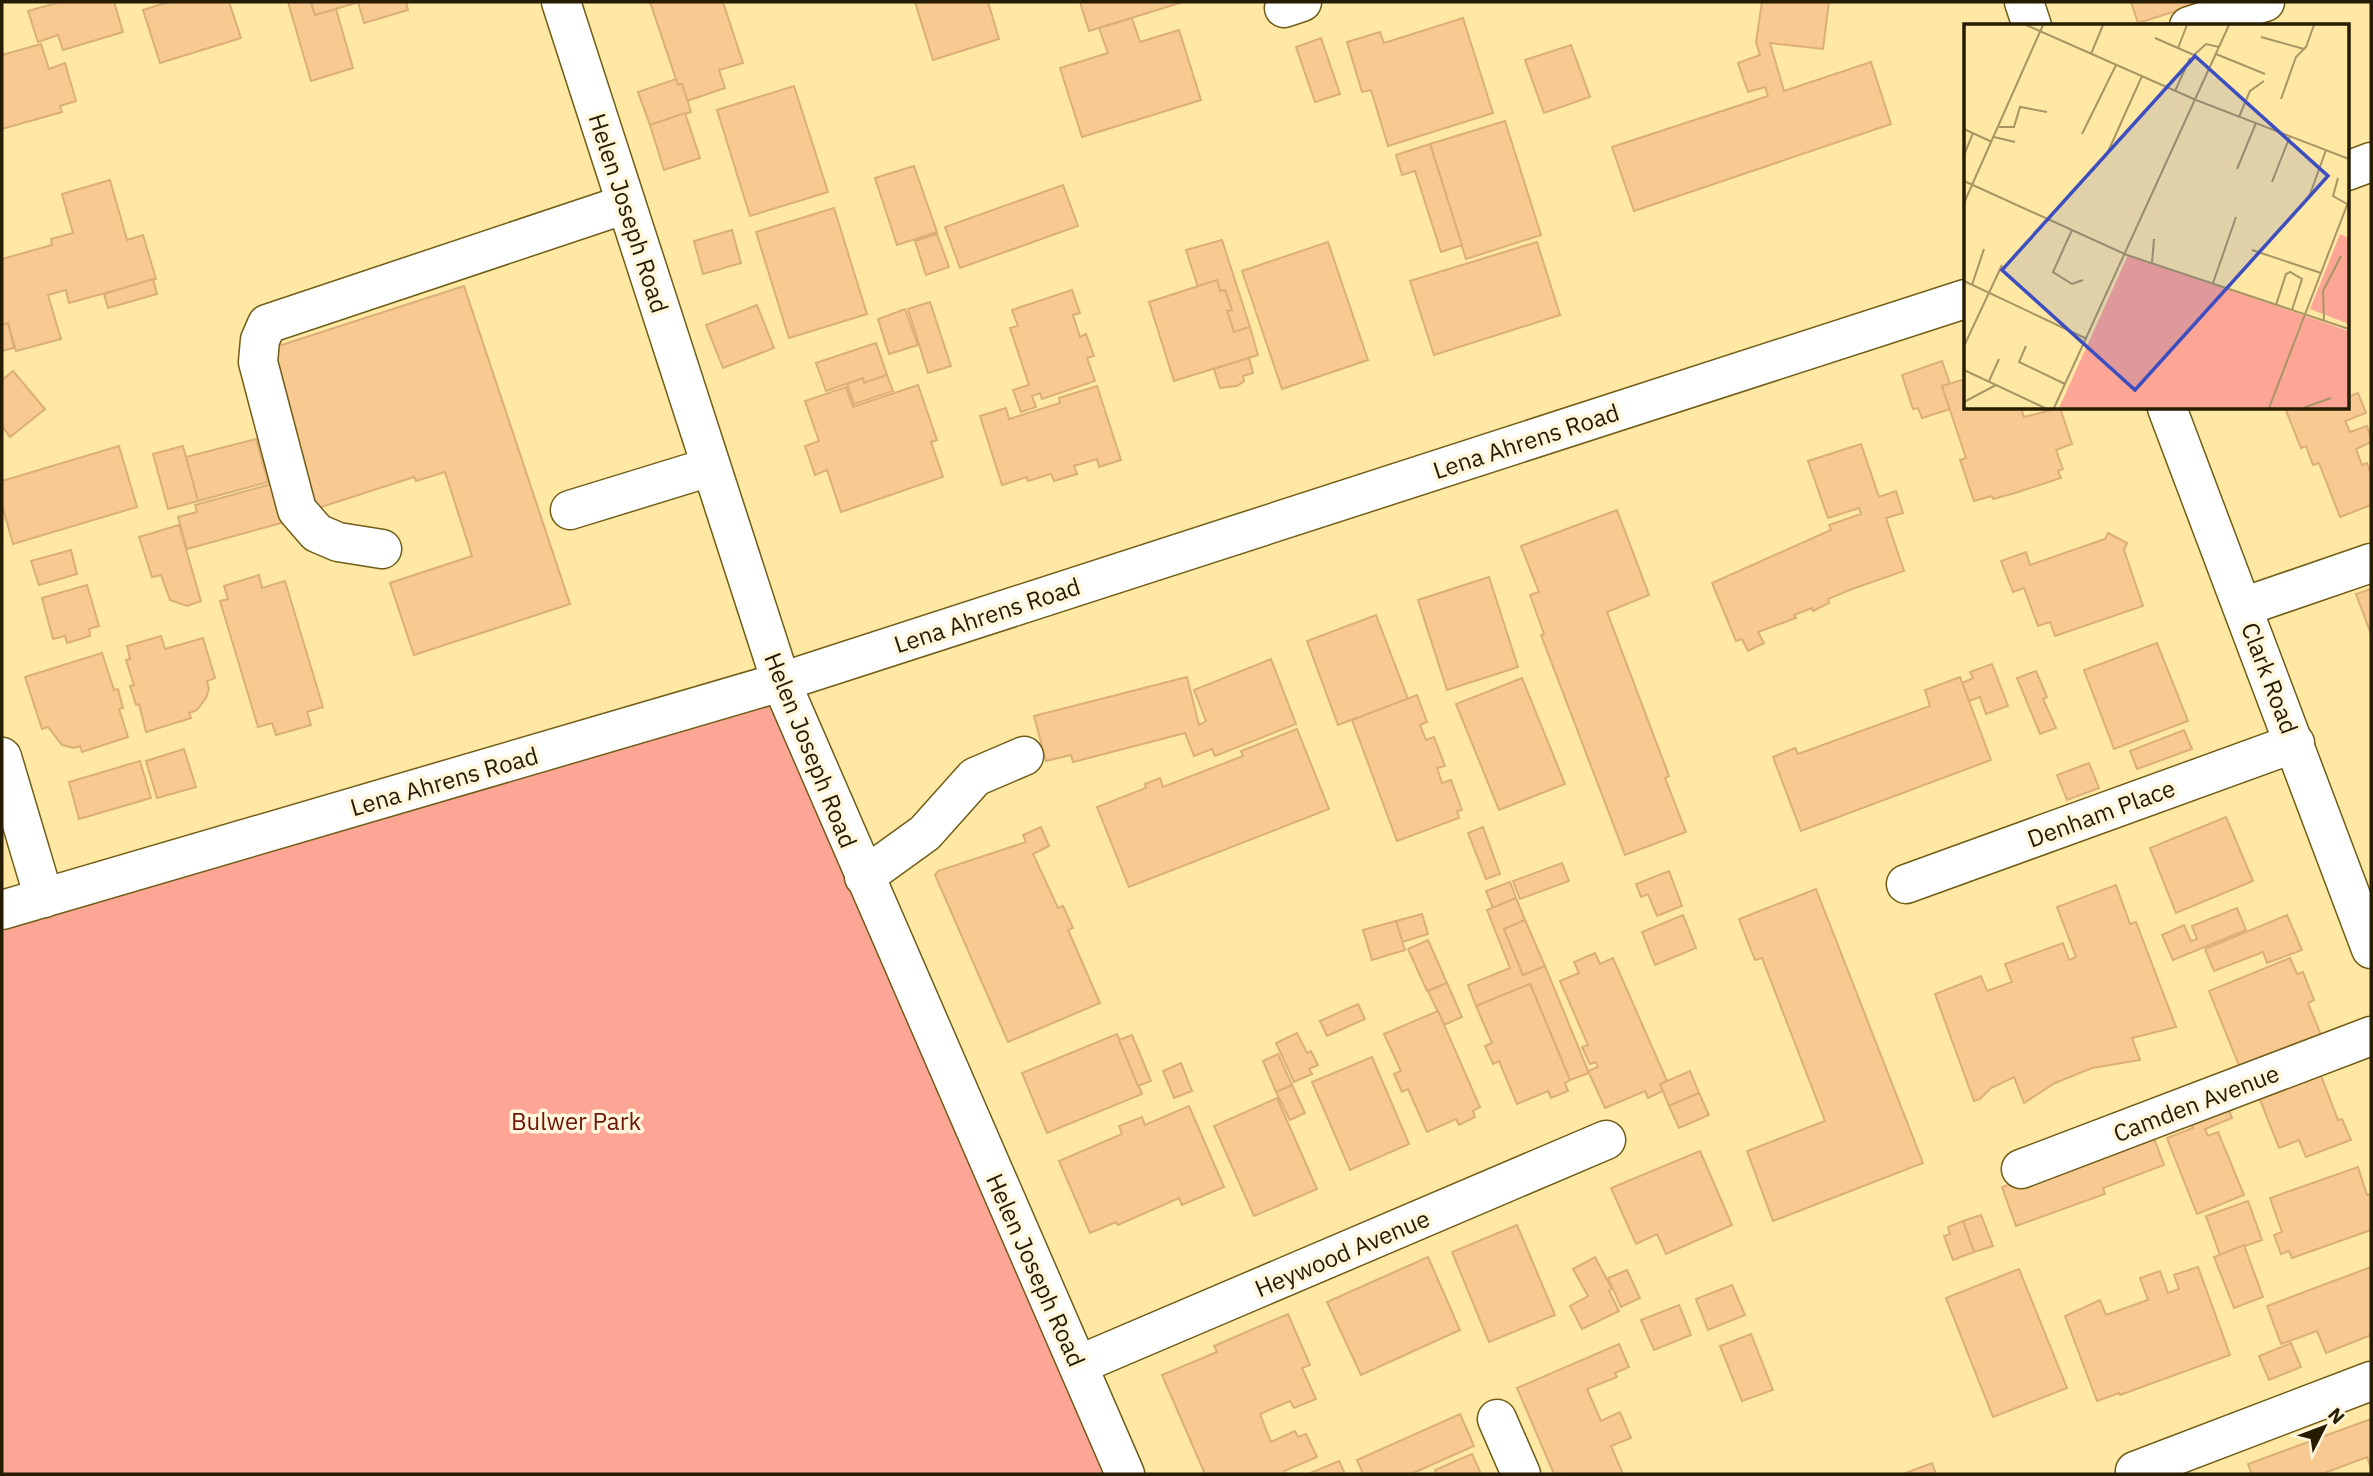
<svg xmlns="http://www.w3.org/2000/svg" width="2373" height="1476" font-family="'IBM Plex Sans',sans-serif">
  <rect width="100%" height="100%" fill="#fee8a4"/>
  <!-- green -->
  <polygon fill="#fda695" points="778,688 1113,1474 2,1474 2,931"/>
  <!-- building -->
  <g fill="#f8ca92" stroke="#dcaf78" stroke-width="2">
    <polygon points="60,2 114,2 123,32 63,50 58,35 38,42 28,11"/>
    <polygon points="168,2 229,2 241,38 160,63 143,10"/>
    <polygon points="288,2 311,2 315,15 336,9 353,68 311,81"/>
    <polygon points="311,2 359,2 315,15"/>
    <polygon points="358,2 406,2 408,10 364,23"/>
    <polygon points="650,2 723,2 743,63 719,70 725,88 687,101 682,84 678,85"/>
    <polygon points="915,2 988,2 999,39 933,60"/>
    <polygon points="1080,2 1183,2 1089,31"/>
    <polygon points="1762,2 1829,2 1823,49 1770,43 1784,91 1871,62 1891,124 1634,211 1612,147 1768,96 1765,87 1748,92 1738,63 1760,55 1756,42"/>
    <polygon points="2131,2 2205,2 2138,23"/>
    <polygon points="1132,18 1140,42 1179,30 1201,100 1082,137 1060,68 1108,53 1099,28"/>
    <polygon points="1463,18 1493,113 1388,146 1371,90 1362,92 1347,42 1380,32 1384,43"/>
    <polygon points="1321,38 1340,94 1315,102 1296,47"/>
    <polygon points="41,44 49,69 65,63 76,101 60,106 62,112 2,129 2,55"/>
    <polygon points="1571,45 1590,97 1544,113 1525,60"/>
    <polygon points="676,79 678,85 682,84 691,112 650,125 638,92"/>
    <polygon points="794,86 828,192 750,216 717,110"/>
    <polygon points="685,113 700,158 664,170 650,125"/>
    <polygon points="1505,121 1541,235 1466,259 1430,144"/>
    <polygon points="1430,144 1462,245 1441,252 1415,171 1402,175 1396,155"/>
    <polygon points="914,166 937,232 897,245 875,178"/>
    <polygon points="110,180 127,240 143,235 156,279 69,303 66,290 48,295 61,339 16,351 8,323 2,325 2,259 52,245 51,239 73,233 62,194"/>
    <polygon points="1063,185 1078,226 960,268 945,227"/>
    <polygon points="834,208 867,314 789,338 756,232"/>
    <polygon points="732,230 741,263 703,274 694,241"/>
    <polygon points="937,234 949,267 926,275 915,241"/>
    <polygon points="1222,240 1250,327 1234,332 1227,311 1232,310 1225,290 1220,291 1217,280 1198,287 1186,250"/>
    <polygon points="1328,242 1368,360 1282,389 1242,271"/>
    <polygon points="1537,242 1560,315 1434,355 1410,281"/>
    <polygon points="153,279 157,294 108,308 104,294"/>
    <polygon points="1217,280 1220,291 1225,290 1232,310 1227,311 1234,332 1250,327 1258,355 1174,381 1149,302"/>
    <polygon points="464,286 570,604 414,655 390,583 472,556 445,472 416,481 414,477 312,510 260,352"/>
    <polygon points="1072,290 1080,313 1073,315 1080,337 1086,334 1094,356 1087,358 1095,381 1042,399 1040,393 1032,396 1036,407 1021,412 1013,390 1029,385 1010,328 1018,326 1012,310"/>
    <polygon points="930,302 951,366 928,373 908,309"/>
    <polygon points="757,305 774,348 723,368 706,325"/>
    <polygon points="905,309 918,345 889,354 878,319"/>
    <polygon points="8,323 14,348 2,351 2,325"/>
    <polygon points="876,343 887,375 864,383 863,378 826,391 816,363"/>
    <polygon points="1249,358 1253,373 1243,376 1244,381 1237,386 1220,388 1214,369"/>
    <polygon points="1942,361 1950,384 1942,386 1950,409 1922,418 1918,408 1913,409 1902,375"/>
    <polygon points="13,371 45,409 10,437 2,426 2,380"/>
    <polygon points="887,375 893,391 854,404 847,384 863,378 864,383"/>
    <polygon points="1965,379 1965,408 2021,408 2024,417 2060,408 2072,444 2056,450 2063,469 2058,471 2061,478 2015,493 1993,499 1992,496 1974,501 1960,460 1966,458 1942,386"/>
    <polygon points="918,385 937,440 931,442 943,477 841,512 827,470 815,475 805,446 819,441 805,401 846,387 853,407"/>
    <polygon points="1097,386 1121,460 1099,467 1097,459 1074,466 1077,474 1054,481 1051,474 1028,481 1027,477 1002,485 980,416 1006,408 1009,419 1060,403 1059,398"/>
    <polygon points="2358,393 2366,413 2345,421 2350,432 2367,426 2371,438 2371,442 2356,449 2362,465 2367,463 2371,474 2371,505 2340,517 2319,463 2313,465 2306,446 2301,448 2285,408 2347,408 2347,397"/>
    <polygon points="256,439 268,482 198,501 186,457"/>
    <polygon points="1861,444 1879,497 1896,491 1903,513 1886,518 1904,571 1852,589 1828,599 1829,603 1813,611 1812,608 1794,615 1796,618 1758,632 1764,643 1748,651 1742,639 1736,641 1712,583 1831,530 1829,525 1861,514 1859,508 1828,518 1808,461"/>
    <polygon points="119,446 137,507 13,544 2,505 2,481"/>
    <polygon points="183,446 198,501 168,509 153,454"/>
    <polygon points="275,483 285,522 187,549 178,517 197,512 195,505"/>
    <polygon points="1617,510 1649,595 1607,612 1669,776 1665,778 1686,832 1625,855 1541,635 1544,634 1530,595 1539,592 1521,546"/>
    <polygon points="179,525 201,601 187,606 170,600 161,575 152,577 139,537"/>
    <polygon points="2108,533 2127,543 2124,550 2143,606 2055,636 2050,622 2038,626 2024,588 2013,592 2001,561 2026,552 2030,565 2105,539"/>
    <polygon points="71,550 77,574 39,585 31,561"/>
    <polygon points="259,575 262,588 285,581 323,707 307,712 311,725 276,735 272,723 258,727 220,601 228,599 224,586"/>
    <polygon points="1489,577 1518,667 1447,690 1418,600"/>
    <polygon points="87,585 99,626 89,629 90,636 67,643 65,636 53,639 42,598"/>
    <polygon points="2371,589 2371,634 2356,594"/>
    <polygon points="1376,615 1408,699 1338,725 1307,641"/>
    <polygon points="161,636 165,649 203,638 215,678 207,681 209,689 206,698 197,710 189,713 191,718 146,732 139,704 136,705 130,686 134,685 126,660 130,659 127,646"/>
    <polygon points="2157,643 2188,721 2114,749 2084,670"/>
    <polygon points="102,653 114,690 118,689 123,708 119,709 128,737 82,752 80,746 74,748 62,745 48,727 42,729 25,677"/>
    <polygon points="1271,659 1296,724 1215,756 1212,749 1194,756 1185,733 1073,762 1071,755 1046,761 1034,716 1187,677 1199,725 1206,721 1194,690"/>
    <polygon points="1992,664 2008,706 1986,714 1980,697 1969,701 1962,683 1973,678 1970,672"/>
    <polygon points="2036,671 2047,697 2043,699 2056,728 2040,734 2017,678"/>
    <polygon points="1960,677 1991,760 1801,831 1773,757 1795,748 1798,754 1930,706 1925,690"/>
    <polygon points="1522,678 1565,784 1499,810 1456,704"/>
    <polygon points="1417,695 1427,722 1420,725 1426,740 1434,737 1445,766 1437,768 1442,783 1451,780 1462,810 1457,811 1459,818 1397,841 1352,720"/>
    <polygon points="1297,729 1329,809 1129,887 1097,807 1146,788 1145,784 1160,778 1163,787 1243,756 1241,751"/>
    <polygon points="2184,730 2192,749 2137,769 2130,751"/>
    <polygon points="184,749 196,787 157,798 146,761"/>
    <polygon points="140,761 151,798 79,819 69,782"/>
    <polygon points="2089,763 2099,788 2067,800 2057,775"/>
    <polygon points="2226,817 2253,881 2176,913 2150,848"/>
    <polygon points="1041,827 1049,846 1033,854 1058,908 1063,906 1073,928 1068,930 1100,1003 1008,1042 935,875 938,871 1026,842 1023,835"/>
    <polygon points="1483,827 1500,874 1486,879 1468,833"/>
    <polygon points="1562,863 1569,881 1520,899 1513,881"/>
    <polygon points="1669,871 1682,906 1657,916 1648,894 1641,897 1636,884"/>
    <polygon points="1510,882 1516,898 1493,908 1486,891"/>
    <polygon points="2116,885 2130,924 2136,922 2176,1027 2132,1038 2140,1060 2092,1068 2055,1083 2024,1103 2014,1077 1991,1088 1980,1099 1974,1101 1935,994 1981,976 1987,991 2012,982 2005,964 2063,943 2069,960 2076,957 2057,907"/>
    <polygon points="1816,889 1923,1163 1773,1221 1747,1151 1825,1121 1762,958 1755,960 1739,919"/>
    <polygon points="1516,898 1525,920 1504,929 1523,975 1545,966 1589,1073 1570,1080 1530,984 1476,1006 1468,985 1510,968 1487,910"/>
    <polygon points="2237,908 2246,930 2173,960 2162,935 2184,925 2191,941 2197,939 2192,926"/>
    <polygon points="1422,914 1428,934 1402,942 1396,921"/>
    <polygon points="1683,915 1696,948 1655,965 1642,932"/>
    <polygon points="2287,915 2302,950 2267,963 2263,952 2214,971 2205,949"/>
    <polygon points="1525,920 1545,966 1523,975 1504,929"/>
    <polygon points="1396,921 1405,950 1372,960 1363,930"/>
    <polygon points="1428,940 1447,983 1427,991 1408,949"/>
    <polygon points="1595,953 1600,964 1613,958 1667,1081 1660,1084 1663,1091 1648,1098 1645,1091 1605,1108 1588,1071 1598,1067 1596,1062 1590,1064 1582,1047 1588,1045 1560,981 1579,973 1574,962"/>
    <polygon points="2290,958 2297,974 2303,972 2314,1000 2308,1003 2321,1035 2240,1068 2209,991"/>
    <polygon points="1447,983 1462,1017 1444,1025 1428,991"/>
    <polygon points="1530,984 1570,1080 1565,1083 1568,1091 1551,1098 1548,1091 1517,1104 1499,1061 1493,1064 1485,1046 1492,1043 1476,1006"/>
    <polygon points="1358,1004 1365,1019 1327,1036 1320,1021"/>
    <polygon points="1438,1011 1480,1107 1473,1111 1475,1117 1459,1125 1456,1119 1427,1132 1408,1089 1402,1092 1394,1074 1401,1071 1384,1034"/>
    <polygon points="1297,1033 1307,1053 1311,1051 1318,1065 1309,1069 1312,1074 1294,1082 1276,1043"/>
    <polygon points="1117,1034 1142,1094 1047,1133 1022,1073"/>
    <polygon points="1132,1035 1151,1081 1138,1086 1119,1040"/>
    <polygon points="1278,1054 1292,1085 1276,1092 1263,1061"/>
    <polygon points="1372,1057 1409,1144 1350,1170 1312,1082"/>
    <polygon points="1181,1063 1192,1091 1174,1098 1163,1071"/>
    <polygon points="1690,1071 1699,1093 1669,1106 1660,1084"/>
    <polygon points="2320,1073 2338,1120 2342,1119 2351,1140 2306,1157 2299,1140 2279,1148 2259,1097"/>
    <polygon points="1292,1085 1305,1113 1290,1120 1276,1092"/>
    <polygon points="1699,1093 1709,1115 1679,1128 1669,1106"/>
    <polygon points="1277,1098 1317,1189 1254,1216 1214,1126"/>
    <polygon points="2225,1099 2232,1118 2205,1129 2208,1136 2218,1132 2244,1195 2197,1214 2167,1138 2193,1128 2187,1114"/>
    <polygon points="1189,1106 1224,1187 1182,1205 1179,1198 1118,1225 1116,1222 1090,1233 1059,1161 1122,1134 1119,1126 1142,1117 1145,1125"/>
    <polygon points="2152,1133 2164,1165 2103,1188 2105,1194 2016,1226 2002,1187"/>
    <polygon points="1700,1151 1732,1225 1666,1254 1657,1234 1636,1244 1611,1188"/>
    <polygon points="2358,1167 2367,1195 2371,1194 2371,1230 2292,1258 2289,1251 2281,1254 2274,1235 2282,1232 2270,1198"/>
    <polygon points="2248,1201 2262,1240 2220,1255 2206,1216"/>
    <polygon points="1981,1215 1993,1246 1974,1252 1963,1221"/>
    <polygon points="1963,1221 1974,1252 1953,1260 1944,1236 1950,1234 1948,1227"/>
    <polygon points="1517,1225 1555,1315 1489,1342 1452,1252"/>
    <polygon points="2244,1245 2263,1297 2234,1308 2214,1257"/>
    <polygon points="1428,1257 1460,1330 1361,1375 1327,1302"/>
    <polygon points="1595,1257 1612,1289 1609,1291 1619,1311 1582,1329 1570,1306 1588,1296 1573,1269"/>
    <polygon points="2198,1267 2230,1355 2120,1395 2119,1393 2097,1401 2065,1316 2100,1300 2106,1315 2148,1300 2140,1278 2160,1271 2168,1293 2179,1289 2174,1275"/>
    <polygon points="2371,1267 2371,1335 2326,1353 2317,1331 2281,1344 2267,1306"/>
    <polygon points="2019,1269 2067,1388 1993,1417 1946,1298"/>
    <polygon points="1627,1270 1640,1298 1621,1307 1608,1278"/>
    <polygon points="1732,1285 1745,1315 1708,1330 1696,1299"/>
    <polygon points="1679,1305 1691,1335 1654,1350 1641,1320"/>
    <polygon points="1288,1314 1310,1365 1302,1368 1316,1399 1294,1408 1290,1401 1260,1414 1271,1442 1295,1431 1298,1437 1306,1434 1317,1457 1284,1471 1285,1474 1205,1474 1162,1375 1217,1352 1214,1346"/>
    <polygon points="1751,1334 1773,1390 1742,1401 1720,1346"/>
    <polygon points="2291,1343 2301,1367 2269,1380 2259,1356"/>
    <polygon points="1619,1344 1629,1367 1615,1373 1617,1377 1587,1389 1601,1421 1620,1412 1631,1438 1611,1446 1623,1474 1554,1474 1517,1388"/>
    <polygon points="1460,1414 1474,1446 1411,1474 1363,1474 1357,1460"/>
    <polygon points="2371,1419 2371,1468 2367,1457 2322,1474 2252,1474 2248,1464"/>
    <polygon points="1472,1454 1481,1474 1437,1474 1435,1470"/>
    <polygon points="1339,1461 1345,1474 1308,1474"/>
    <polygon points="1932,1463 1936,1474 1903,1474"/>
  </g>
  <g fill="none" stroke-linecap="round" stroke-linejoin="round">
    <defs>
      <g id="minor">
        <polyline points="561,2 781,682 1125,1474"/>
        <polyline points="2024,2 2032,26"/>
        <polyline points="1284,8 1302,2"/>
        <polyline points="2189,26 2265,2"/>
        <polyline points="2167,408 2371,949"/>
        <polyline points="570,510 710,467"/>
        <polyline points="382,549 338,542 317,533 297,510 258,362 260,340 267,324 626,204"/>
        <polyline points="2243,607 2371,563"/>
        <polyline points="2,757 44,898"/>
        <polyline points="864,877 925,833 975,777 1024,756"/>
        <polyline points="1906,884 2295,743"/>
        <polyline points="2021,1169 2371,1036"/>
        <polyline points="1078,1365 1606,1140"/>
        <polyline points="1497,1419 1521,1474"/>
        <polyline points="2135,1471 2371,1381"/>
      </g>
      <g id="major">
        <polyline points="2347,171 2371,162"/>
        <polyline points="2,910 781,682 1965,299"/>
      </g>
    </defs>
    <!-- minor casing -->
    <use href="#minor" stroke="#715d17" stroke-width="41"/>
    <!-- major casing -->
    <use href="#major" stroke="#715d17" stroke-width="41"/>
    <!-- minor -->
    <use href="#minor" stroke="#fff" stroke-width="38"/>
    <!-- major -->
    <use href="#major" stroke="#fff" stroke-width="38"/>
  </g>
  <g text-anchor="middle" dominant-baseline="central" stroke-width="7" stroke-linejoin="round" paint-order="stroke">
    <!-- street labels -->
    <g font-size="24" fill="#251c02" stroke="#fff6dc">
      <text transform="translate(629 213) rotate(72)">Helen Joseph Road</text>
      <text transform="translate(1526 441) rotate(-18)">Lena Ahrens Road</text>
      <text transform="translate(987 615) rotate(-18)">Lena Ahrens Road</text>
      <text transform="translate(2270 678) rotate(69)">Clark Road</text>
      <text transform="translate(811 750) rotate(68)">Helen Joseph Road</text>
      <text transform="translate(444 781) rotate(-16)">Lena Ahrens Road</text>
      <text transform="translate(2101 813) rotate(-20)">Denham Place</text>
      <text transform="translate(2196 1103) rotate(-21)">Camden Avenue</text>
      <text transform="translate(1342 1253) rotate(-23)">Heywood Avenue</text>
      <text transform="translate(1036 1270) rotate(66)">Helen Joseph Road</text>
    </g>
    <!-- park labels -->
    <g font-size="24" fill="#6f1608" stroke="#fff6dc">
      <text x="576" y="1121">Bulwer Park</text>
    </g>
  </g>
  <!-- overview -->
  <g transform="translate(1964 24)">
    <rect width="385" height="385" fill="#fee8a4"/>
    <path d="M376,210L385,214V300L346,285ZM164,231L385,307V384H95Z" fill="#fda695"/>
    <path fill="none" stroke="#a79663" stroke-width="2" d="M62,1L232,76L385,135M297,13L340,25M191,14L230,31L242,20L255,23M214,24L223,1M127,30L139,1M252,30L301,50M211,67L226,34M317,75L332,33L342,23L350,1M275,93L286,67L300,57M35,103H50L56,83L83,88M0,105L28,118M118,110L152,41M30,113L51,118M143,130L178,52M0,131L9,109M273,145L292,99M374,154L369,172L383,180M0,157L163,231L385,305M308,158L326,112M345,173L362,126M0,179L79,1M108,206L89,248L108,260L119,256M288,226L357,249M188,239L190,215M0,257L123,315M249,259L272,193M8,261L20,225M312,281L322,250L326,248L338,255L328,286M360,297L359,267L377,232M0,322L38,241M62,322L55,338L101,360M0,346L81,384M25,357L35,335M0,378L32,361M90,384L265,1M305,384L385,176M339,384L367,374"/>
    <path fill="#3d4ec1" fill-opacity="0.15" stroke="#3d4ec1" stroke-width="3.5" d="M231,32L364,152L171,366L38,246Z"/>
    <rect width="385" height="385" fill="none" stroke="#251c02" stroke-width="3.5"/>
  </g>
  <!-- border -->
  <rect width="2373" height="1476" fill="none" stroke="#251c02" stroke-width="7"/>
  <!-- north arrow -->
  <g transform="translate(2324 1427) rotate(48)" stroke="#fff6dc" stroke-width="5" paint-order="stroke">
  <path d="M0-5L12 26L0 18L-12 26Z" fill="#251c02"/>
  <text y="-10" font-size="19" font-weight="bold" text-anchor="middle" fill="#251c02">N</text>
  </g>
</svg>
